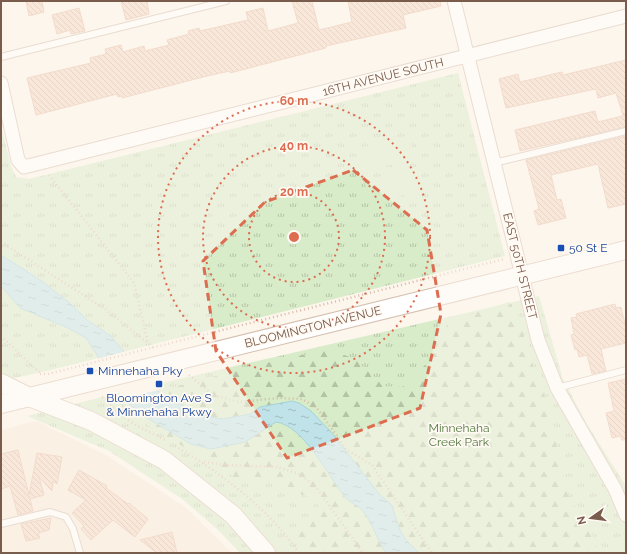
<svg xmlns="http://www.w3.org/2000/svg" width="627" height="554" font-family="Raleway,sans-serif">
  <defs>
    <pattern id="grass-tufts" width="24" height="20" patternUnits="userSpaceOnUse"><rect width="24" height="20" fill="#d8ecc9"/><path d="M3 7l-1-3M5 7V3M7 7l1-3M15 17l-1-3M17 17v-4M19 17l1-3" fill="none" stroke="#b4c2a5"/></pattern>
    <pattern id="forest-firs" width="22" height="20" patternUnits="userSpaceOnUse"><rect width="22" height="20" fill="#d8ecc9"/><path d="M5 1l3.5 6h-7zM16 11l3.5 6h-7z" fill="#b4c2a5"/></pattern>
    <pattern id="water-ripples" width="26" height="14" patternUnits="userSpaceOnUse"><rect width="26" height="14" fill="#bfe3e8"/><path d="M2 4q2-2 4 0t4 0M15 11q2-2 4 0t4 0" fill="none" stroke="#a0bbbe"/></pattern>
    <pattern id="building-back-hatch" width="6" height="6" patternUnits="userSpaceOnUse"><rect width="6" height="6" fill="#f3d5c3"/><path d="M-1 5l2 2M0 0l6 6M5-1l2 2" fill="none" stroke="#cab0a1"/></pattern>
  </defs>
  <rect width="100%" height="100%" fill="#fdf6ec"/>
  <!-- residential -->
  <polygon fill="#f5e8da" points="36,421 104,454 185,507 232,553 1,553 1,430"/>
  <!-- grass -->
  <g fill="url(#grass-tufts)">
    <polygon points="458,73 505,256 51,370 1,381 1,126 11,166 16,177 29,179"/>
    <polygon points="539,296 563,379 587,424 626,486 626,553 240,553 217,529 182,499 109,451 27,416 110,395"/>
  </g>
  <!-- forest -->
  <path fill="url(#forest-firs)" d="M509,302L520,318L526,347L545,397L568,495L593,536L599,553H309L296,538C298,524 317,520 319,506L313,499L272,482L243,481L225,472L128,413L122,400L286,358L331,350L355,359L383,386L402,387L411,382L437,350L448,322Z"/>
  <!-- garden -->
  <g fill="#d8ecc9">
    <polygon points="408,135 414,159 362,172 356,149"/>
    <polygon points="416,167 423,190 370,204 364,180"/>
  </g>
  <!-- water -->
  <path fill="url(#water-ripples)" stroke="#a5d3da" d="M1,255L39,279L70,303L87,320L111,336L156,390L192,411L206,416L223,419L250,414L260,407L292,401L299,403L311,411L332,433L380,495L392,505L399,528L406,540L419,553H386C377,541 372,521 362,510C358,505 350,503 345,497C328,476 303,425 276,422L245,442L211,449L191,444L147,418L129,404L86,338L66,327L20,308L1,286Z"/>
  <!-- pier -->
  <polygon fill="#fdf6ec" points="127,351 158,389 159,390 123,398 97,359"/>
  <!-- building -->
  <g fill="url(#building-back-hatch)" stroke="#e6bba3">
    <polygon points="26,1 42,1 44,12 29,16"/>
    <polygon points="121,1 147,1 149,14 126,20"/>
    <polygon points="292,1 312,1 319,30 352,22 348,1 440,1 441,6 403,15 406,28 326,46 326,48 230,73 230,71 207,76 122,98 122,96 118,97 117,94 36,115 27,78 91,63 90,58 106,54 105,49 121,45 123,52 144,46 145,51 169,45 167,40 189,34 188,31 199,28 200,31 248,20 246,12 263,8 268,31 298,23"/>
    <polygon points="79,8 85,31 71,34 70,30 57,34 52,15"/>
    <polygon points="626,60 626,115 623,115 616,93 598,98 596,89 506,108 499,79 518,74 520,82 562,72 563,75"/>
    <polygon points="595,111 598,122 626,115 626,127 520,151 515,130"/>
    <polygon points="626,136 626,204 608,208 598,164 551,175 557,200 561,199 566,218 538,225 534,211 539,209 526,160"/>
    <polygon points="615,304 616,308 621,307 626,328 626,343 601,349 606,371 592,374 587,355 579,357 577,349 575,350 571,335 574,334 571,318 577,317 576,314"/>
    <polygon points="626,379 626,440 622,440 620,436 612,438 606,413 614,411 608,383"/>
    <polygon points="18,450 29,495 37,453 62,457 57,484 53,481 52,491 39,477 44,495 30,499 33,511 18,515 10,486 1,489 1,454"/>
    <polygon points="79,470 107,486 106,488 128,504 129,503 148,519 135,537 113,520 91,540 81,529 84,526 72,513 86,500 68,490"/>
    <polygon points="51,518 49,530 38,533 40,538 26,541 21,524"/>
    <polygon points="172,532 177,553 157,553 140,540"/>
  </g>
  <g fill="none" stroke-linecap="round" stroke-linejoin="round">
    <defs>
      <g id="lane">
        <polyline points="1,57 226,1"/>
        <polyline points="494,163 626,131"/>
        <polyline points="557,388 626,370"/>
        <polyline points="1,524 50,512 66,517 73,529 80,553"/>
      </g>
      <g id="street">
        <polyline points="454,1 538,340 557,388 615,489 626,515"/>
        <polyline points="1,83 18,160 24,167 626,16"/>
      </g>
      <g id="secondary">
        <polyline points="1,383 29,397 91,421 164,460 233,515 266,553"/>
        <polyline points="1,404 626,250"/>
      </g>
    </defs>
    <!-- lane casing -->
    <use href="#lane" stroke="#d1beb0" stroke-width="8"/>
    <!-- street casing -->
    <use href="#street" stroke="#d1beb0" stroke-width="15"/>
    <!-- secondary casing -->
    <use href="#secondary" stroke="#d6c0b0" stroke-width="20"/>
    <!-- path -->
    <g stroke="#d9b8a5" stroke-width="2.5" stroke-dasharray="1 3" stroke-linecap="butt">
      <polyline points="49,175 134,283 148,343"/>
      <polyline points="1,242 105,309 155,349"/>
      <polyline points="1,336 41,374"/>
      <polyline points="40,374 48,374 504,259"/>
      <polyline points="189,375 213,395 239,402 279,398 302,399 316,407 347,450 372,465 432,553"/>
      <path d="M102,397L108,399C118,420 147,430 167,441"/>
      <path d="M175,446C221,473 268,508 299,553"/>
      <polyline points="204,462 224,465 277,467 300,474 316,487 363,553"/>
    </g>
    <!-- lane -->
    <use href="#lane" stroke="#fff" stroke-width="6"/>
    <!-- street -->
    <use href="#street" stroke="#fff" stroke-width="13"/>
    <!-- secondary -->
    <use href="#secondary" stroke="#fff" stroke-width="18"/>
  </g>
  <!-- marked area -->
  <path d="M0 0H627V554H0ZM353,170L427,230L441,314L420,408L287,458L216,351L203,261L265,202Z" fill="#fdf6ec" fill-opacity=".55" fill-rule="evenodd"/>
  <path fill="none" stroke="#dc6d51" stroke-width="3" stroke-dasharray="8 5" stroke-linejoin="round" d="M353,170L427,230L441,314L420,408L287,458L216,351L203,261L265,202Z"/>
  <!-- distance rings -->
  <g fill="none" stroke="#dc6d51" stroke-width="2" stroke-dasharray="2 4">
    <circle cx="294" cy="237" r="45"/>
    <circle cx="294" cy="237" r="91"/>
    <circle cx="294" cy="237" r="136"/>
  </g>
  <!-- markers -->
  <g fill="#1a4fb4" stroke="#fffaf3" stroke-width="1.5">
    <rect x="557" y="244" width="8" height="8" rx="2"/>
    <rect x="86" y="367" width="8" height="8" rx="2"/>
    <rect x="155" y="380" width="8" height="8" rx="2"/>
  </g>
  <g text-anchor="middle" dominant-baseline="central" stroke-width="3.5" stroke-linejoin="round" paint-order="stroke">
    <!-- street labels -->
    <g font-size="12" fill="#7a5c4d" stroke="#fffaf3">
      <text transform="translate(383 77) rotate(-14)">16TH AVENUE SOUTH</text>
      <text transform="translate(520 266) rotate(76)">EAST 50TH STREET</text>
      <text transform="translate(313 327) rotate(-14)">BLOOMINGTON AVENUE</text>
    </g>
    <!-- transit labels -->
    <g font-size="12" fill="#164399" stroke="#fffaf3" text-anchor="start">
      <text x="569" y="248">50 St E</text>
      <text x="98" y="371">Minnehaha Pky</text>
      <text x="159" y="398" text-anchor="middle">Bloomington Ave S<tspan x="159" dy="14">&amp; Minnehaha Pkwy</tspan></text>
    </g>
    <!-- park labels -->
    <g font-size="12" fill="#537a41" stroke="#fffaf3">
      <text x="459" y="428">Minnehaha<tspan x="459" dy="14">Creek Park</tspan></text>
    </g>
  </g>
  <circle cx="294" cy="237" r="6" fill="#dc6d51" stroke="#fffaf3" stroke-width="2"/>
  <g font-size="12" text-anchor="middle" font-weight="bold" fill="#dc6d51" stroke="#fffaf3" stroke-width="3.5" stroke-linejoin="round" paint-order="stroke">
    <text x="294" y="105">60 m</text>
    <text x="294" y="150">40 m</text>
    <text x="294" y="196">20 m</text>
  </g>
  <!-- border -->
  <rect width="627" height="554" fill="none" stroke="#7a5c4d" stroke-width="4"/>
  <!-- north arrow -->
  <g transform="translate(591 518) rotate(256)" stroke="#fffaf3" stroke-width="3" paint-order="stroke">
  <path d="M0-3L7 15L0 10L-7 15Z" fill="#7a5c4d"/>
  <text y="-6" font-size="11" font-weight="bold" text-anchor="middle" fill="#7a5c4d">N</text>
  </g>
</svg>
